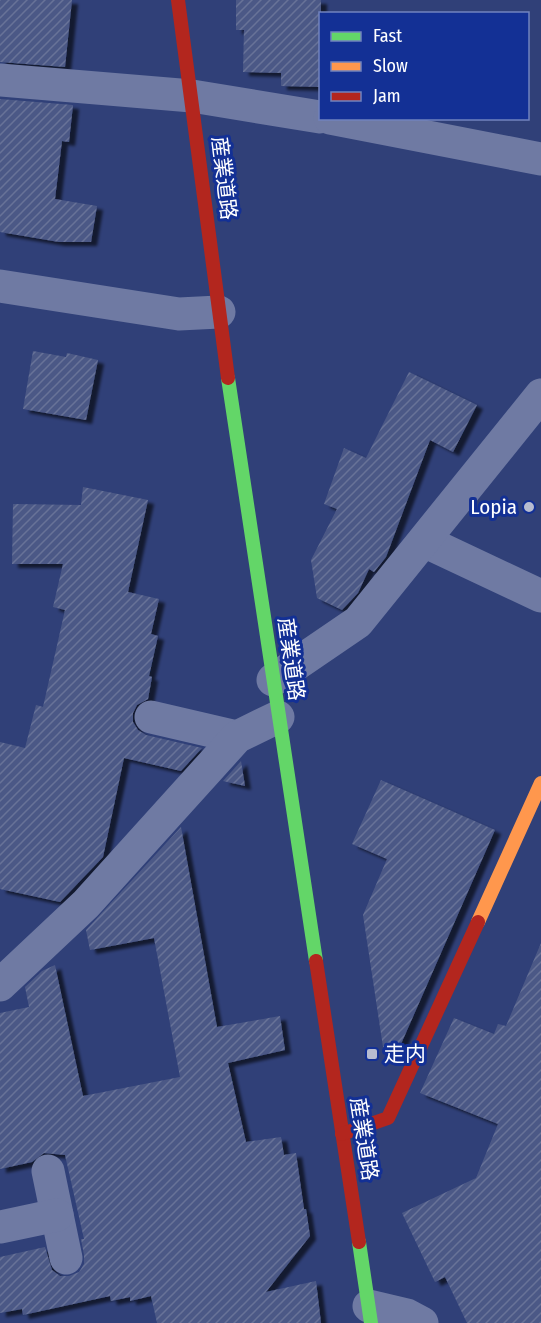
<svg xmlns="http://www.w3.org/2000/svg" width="541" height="1323" font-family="'Fira Sans Condensed','Noto Sans JP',sans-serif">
  <defs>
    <pattern id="building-hatch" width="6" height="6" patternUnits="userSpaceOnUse" patternTransform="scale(1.5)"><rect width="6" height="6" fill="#4c5986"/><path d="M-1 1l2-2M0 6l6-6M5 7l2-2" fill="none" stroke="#677298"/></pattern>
    <filter id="shadow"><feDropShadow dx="6" dy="4" stdDeviation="1.5" flood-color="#0009"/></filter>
  </defs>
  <rect width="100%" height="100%" fill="#304078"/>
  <!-- building -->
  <g fill="url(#building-hatch)" filter="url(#shadow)">
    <polygon points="0,0 72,0 65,67 0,62"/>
    <polygon points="236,0 321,0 321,87 281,86 281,73 243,72 244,30 236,30"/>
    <polygon points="0,99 73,105 69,142 62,141 55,199 97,206 91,242 59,242 0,232"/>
    <polygon points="33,351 66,357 67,353 98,360 86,420 23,409"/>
    <polygon points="409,372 477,405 453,452 430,440 386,557 374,572 369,569 358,593 342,610 317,598 311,560 337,509 324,504 344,448 366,458"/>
    <polygon points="83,487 148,500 128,592 159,599 151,634 158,636 149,676 152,677 148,699 137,705 133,713 133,722 138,730 146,735 202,748 181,771 124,758 103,857 60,902 0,889 0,742 25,748 36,705 43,707 65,610 53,607 63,564 12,564 13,504 81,505"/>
    <polygon points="241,761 245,786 223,781"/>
    <polygon points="381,780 495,830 401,1044 383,1047 363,915 387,859 352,844"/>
    <polygon points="181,827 217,1027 280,1016 285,1050 228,1063 246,1142 281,1137 284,1155 296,1153 304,1209 306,1209 310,1236 266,1292 316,1281 321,1323 157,1323 151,1296 130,1301 130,1297 111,1301 110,1296 23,1315 22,1309 0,1313 0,1257 45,1247 52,1270 60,1276 69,1276 79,1272 84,1264 84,1255 81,1239 84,1239 65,1155 44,1153 32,1162 0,1169 0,1013 29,1007 25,987 42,971 55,965 83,1096 180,1077 154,938 90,950 86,930"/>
    <polygon points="541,943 541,1323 467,1323 445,1277 435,1282 402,1213 476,1178 498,1124 420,1093 454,1018 494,1034 498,1024 506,1026"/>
  </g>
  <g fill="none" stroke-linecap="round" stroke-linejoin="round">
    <!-- street -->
    <g stroke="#6f7aa3" stroke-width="33">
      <polyline points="0,80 192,96 320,117"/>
      <polyline points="330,118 541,159"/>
      <polyline points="0,286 179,314 219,312"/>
      <polyline points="424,541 541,596"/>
      <polyline points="273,680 358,622 541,395"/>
      <polyline points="151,717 237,737"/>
      <polyline points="0,985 86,904 237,737 278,717"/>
      <polyline points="48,1171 66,1258"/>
      <polyline points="0,1227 57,1215"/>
      <polyline points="369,1306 407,1315 422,1323"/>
    </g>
    <!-- fast -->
    <g stroke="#63d668" stroke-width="14">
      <polyline points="228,378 316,961"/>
      <polyline points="359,1242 371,1323"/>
    </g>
    <!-- slow -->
    <polyline stroke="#ff974d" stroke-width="14" points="478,922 541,783"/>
    <!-- jam -->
    <g stroke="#b3261e" stroke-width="14">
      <polyline points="178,0 228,378"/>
      <polyline points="316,961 359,1242"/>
      <polyline points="342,1134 388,1118 478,922"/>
    </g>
  </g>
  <!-- markers -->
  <g fill="#b7bcd0" stroke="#133095" stroke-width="2">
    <circle cx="529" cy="507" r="6"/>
    <rect x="366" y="1048" width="12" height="12" rx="3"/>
  </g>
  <g text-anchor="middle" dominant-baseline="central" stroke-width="6" stroke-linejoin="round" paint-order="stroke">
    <!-- street labels -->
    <g font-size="21" fill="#fff" stroke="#133095">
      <text transform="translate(224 178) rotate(83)">産業道路</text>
      <text transform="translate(291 659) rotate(82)">産業道路</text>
      <text transform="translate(364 1139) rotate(81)">産業道路</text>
    </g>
    <!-- poi labels -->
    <g font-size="21" fill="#fff" stroke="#133095" text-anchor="end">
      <text x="517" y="507">Lopia</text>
      <text x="384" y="1054" text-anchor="start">走内</text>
    </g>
  </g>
  <!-- legend -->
  <rect x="319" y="12" width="210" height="108" fill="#133095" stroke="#7183bf" stroke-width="1.5"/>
  <rect x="331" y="32" width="30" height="9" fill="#63d668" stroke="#7183bf" stroke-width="1.5"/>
  <text x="373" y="42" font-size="18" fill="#ffffff">Fast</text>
  <rect x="331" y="62" width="30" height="9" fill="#ff974d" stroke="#7183bf" stroke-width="1.5"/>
  <text x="373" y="72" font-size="18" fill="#ffffff">Slow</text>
  <rect x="331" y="92" width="30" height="9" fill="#b3261e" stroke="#7183bf" stroke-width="1.5"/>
  <text x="373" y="102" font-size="18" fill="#ffffff">Jam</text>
</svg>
